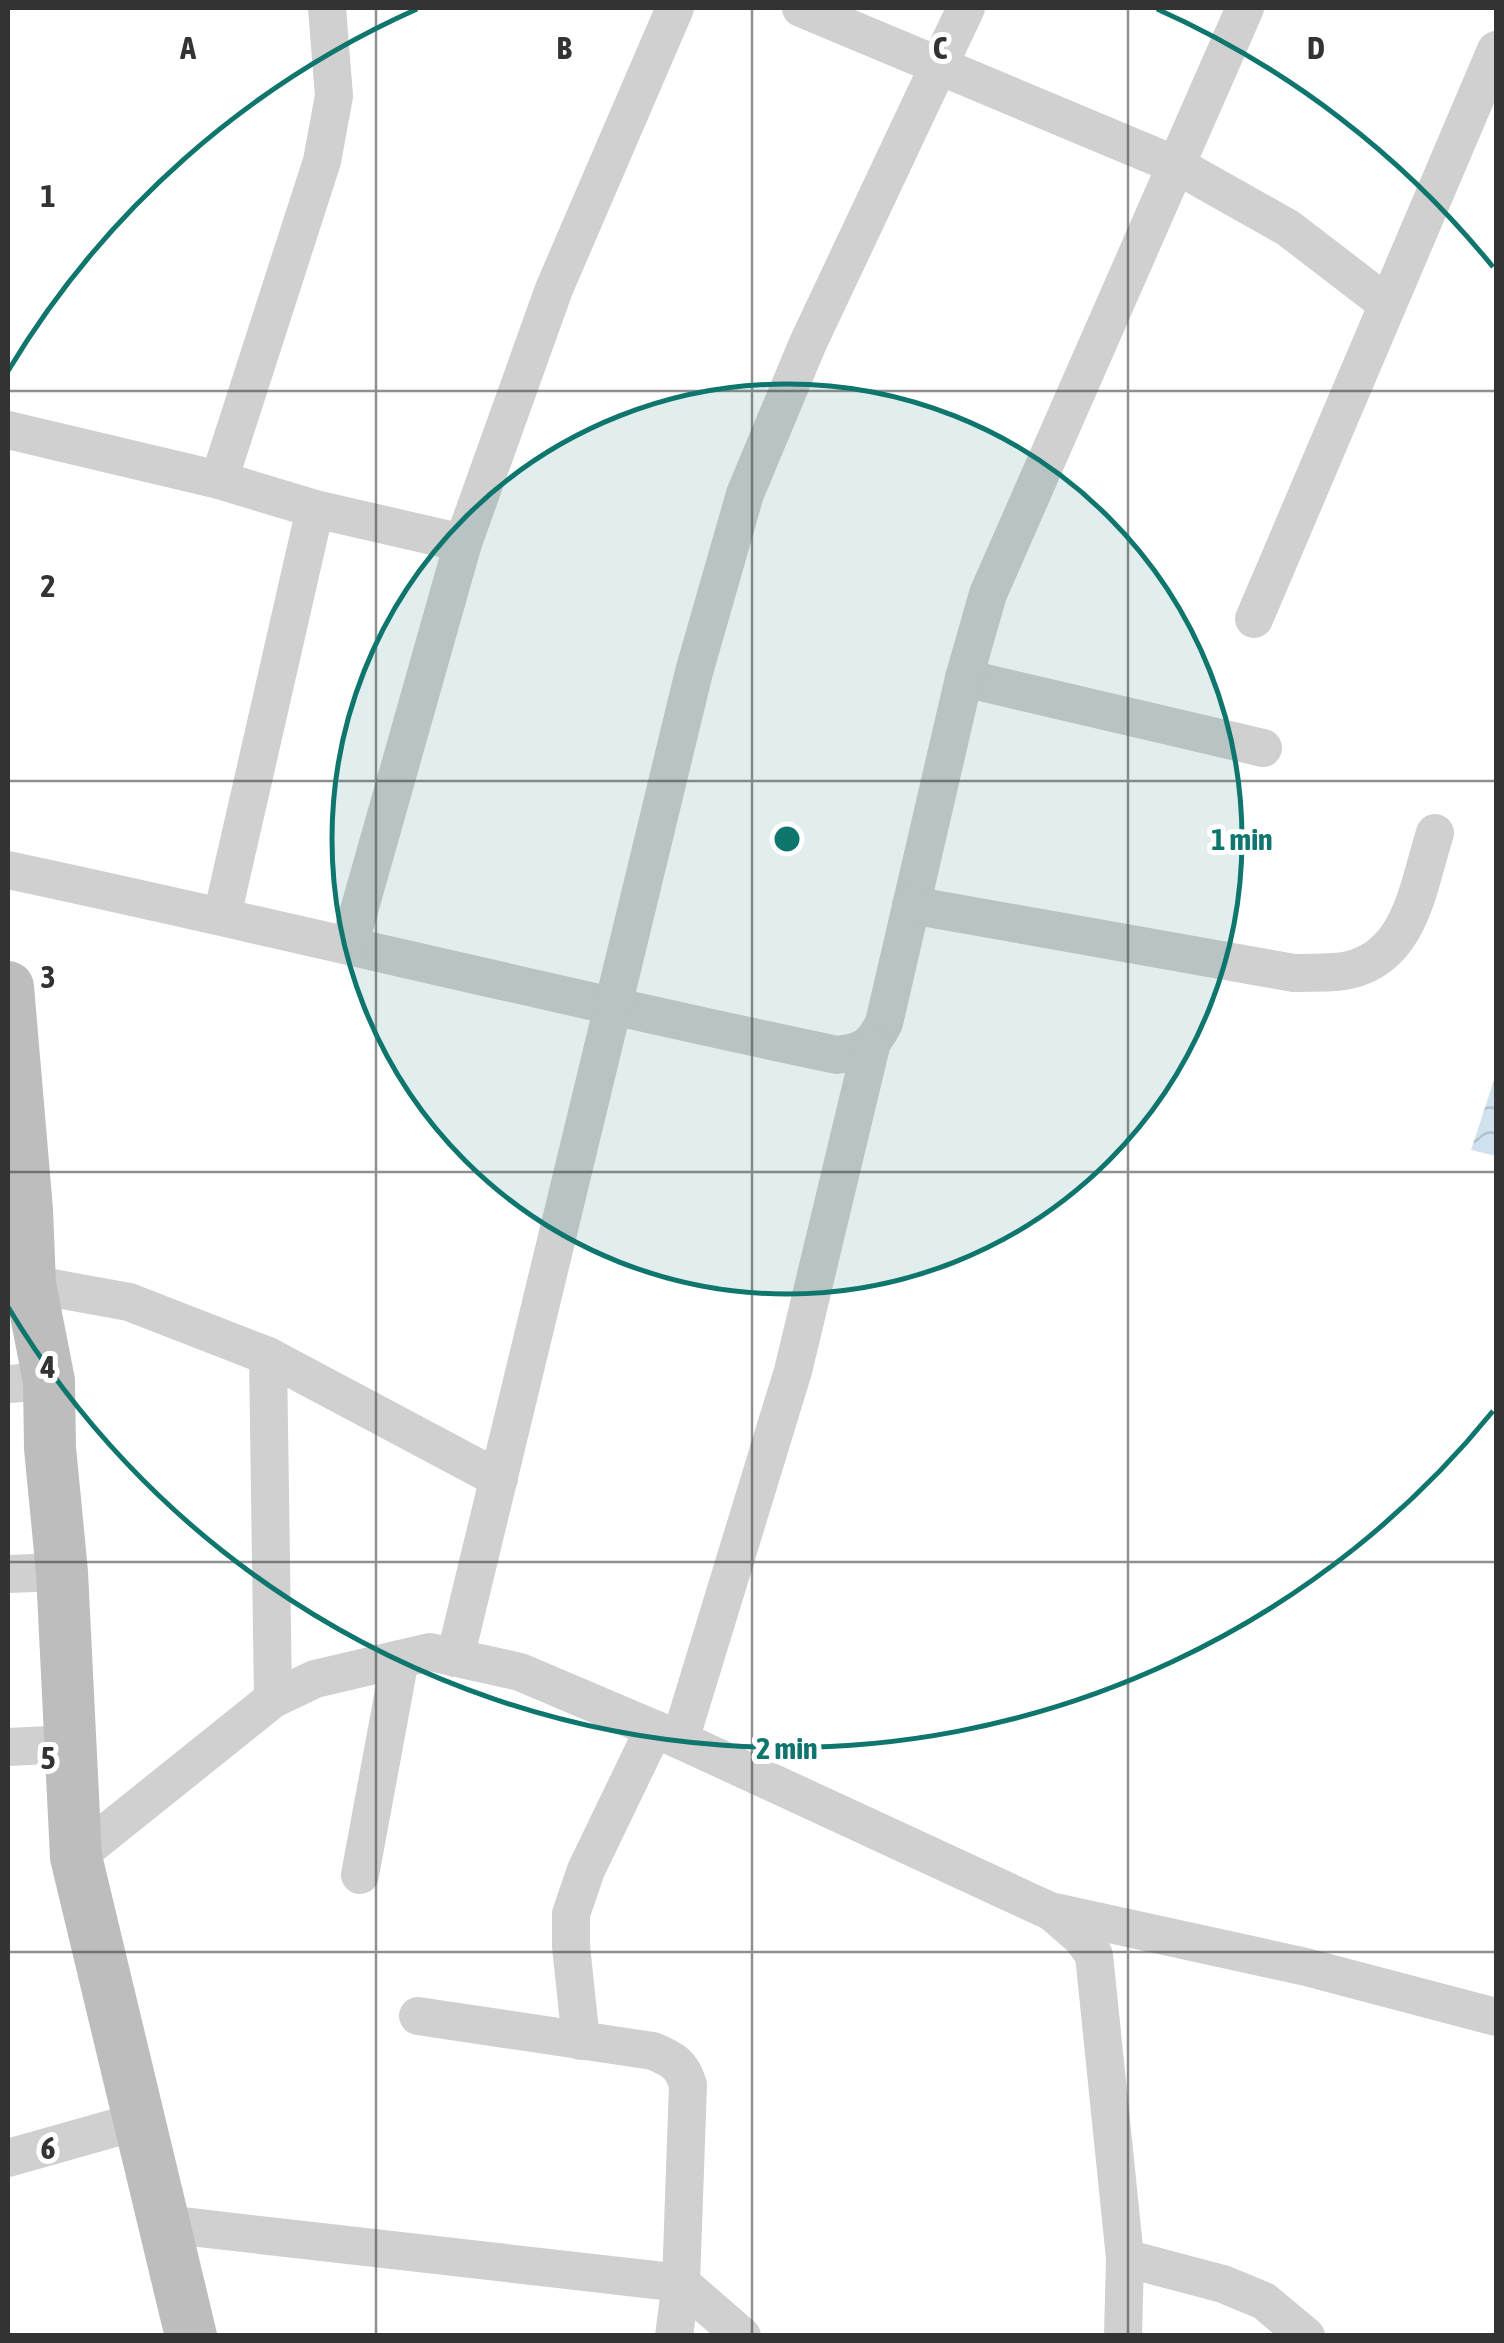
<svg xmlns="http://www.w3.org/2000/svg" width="1504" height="2343" font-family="'Asap Condensed',sans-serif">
  <defs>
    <pattern id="water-waves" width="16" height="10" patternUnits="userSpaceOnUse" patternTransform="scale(2.5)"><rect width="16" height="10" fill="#cfe2ee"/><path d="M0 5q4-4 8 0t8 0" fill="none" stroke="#b2c2cd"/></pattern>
  </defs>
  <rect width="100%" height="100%" fill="#fff"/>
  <!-- water -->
  <polygon fill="url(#water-waves)" points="1496,1074 1496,1156 1471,1150"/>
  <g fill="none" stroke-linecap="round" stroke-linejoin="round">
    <!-- street -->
    <g stroke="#d0d0d0" stroke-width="38">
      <polyline points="801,8 1178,166 1288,228 1387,304"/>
      <polyline points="8,430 219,480 315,509 463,543"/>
      <polyline points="219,480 322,161 334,96 327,8"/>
      <polyline points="1254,619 1496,50"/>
      <polyline points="964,678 1263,748"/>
      <path d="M8,870C285,929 560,997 837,1055C863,1052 872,1047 884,1023L964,678L988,594L1245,8"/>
      <path d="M911,905L1294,973C1312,972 1332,974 1349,970C1411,956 1418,886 1435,833"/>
      <polyline points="222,916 315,509"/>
      <polyline points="349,946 463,543 554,289 675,8"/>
      <polyline points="30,1284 129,1302 268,1356"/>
      <polyline points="8,1384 49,1381"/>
      <polyline points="8,1574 62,1572"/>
      <polyline points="455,1658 694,672 745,494 808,343 966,8"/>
      <polyline points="273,1699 268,1356 499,1479"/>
      <polyline points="680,1740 793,1371 871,1046"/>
      <polyline points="8,1747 69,1744"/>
      <polyline points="76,1857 273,1699 315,1679 430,1652 520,1672 680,1740 1052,1912 1081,1937 1094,1955 1125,2258 1123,2336"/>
      <polyline points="360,1875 400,1659"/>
      <polyline points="1055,1912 1306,1967 1496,2017"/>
      <path d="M418,2016L653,2051C672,2059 682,2064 688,2085L681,2283L674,2336"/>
      <polyline points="581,2041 571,1946 571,1914 586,1870 654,1729"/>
      <polyline points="8,2158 139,2121"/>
      <polyline points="164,2224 681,2283 742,2336"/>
      <polyline points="1125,2258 1223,2284 1264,2301 1306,2336"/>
    </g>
    <!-- secondary -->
    <polyline stroke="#bdbdbd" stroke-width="52" points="8,987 27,1210 30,1284 49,1381 50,1448 62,1572 76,1857 191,2336"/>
  </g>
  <!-- grid -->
  <path fill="none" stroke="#333" stroke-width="2.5" stroke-opacity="0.55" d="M376,8V2336M752,8V2336M1128,8V2336M8,391H1496M8,781H1496M8,1172H1496M8,1562H1496M8,1952H1496"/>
  <!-- distance rings -->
  <circle cx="787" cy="839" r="455" fill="#0f766e" fill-opacity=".12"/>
  <g fill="none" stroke="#0f766e" stroke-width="5">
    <circle cx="787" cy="839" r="455"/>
    <path d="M1493 1411A909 909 0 0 1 8 1307M8 371A909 909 0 0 1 417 9M1157 9A909 909 0 0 1 1493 267"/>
  </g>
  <g font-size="32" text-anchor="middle" font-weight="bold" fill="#333" stroke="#fff" stroke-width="10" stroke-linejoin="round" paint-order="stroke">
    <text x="188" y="59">A</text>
    <text x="564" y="59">B</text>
    <text x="940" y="59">C</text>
    <text x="1316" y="59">D</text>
    <text x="48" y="207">1</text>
    <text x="48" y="597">2</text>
    <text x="48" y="988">3</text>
    <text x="48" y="1378">4</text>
    <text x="48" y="1769">5</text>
    <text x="48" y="2159">6</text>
  </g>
  <circle cx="787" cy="839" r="15" fill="#0f766e" stroke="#fff" stroke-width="5"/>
  <g font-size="30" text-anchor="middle" font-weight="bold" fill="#0f766e" stroke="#fff" stroke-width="10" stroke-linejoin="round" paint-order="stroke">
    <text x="1242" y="850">1 min</text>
    <text x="787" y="1759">2 min</text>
  </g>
  <!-- border -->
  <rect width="1504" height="2343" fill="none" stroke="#333333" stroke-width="20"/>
</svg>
